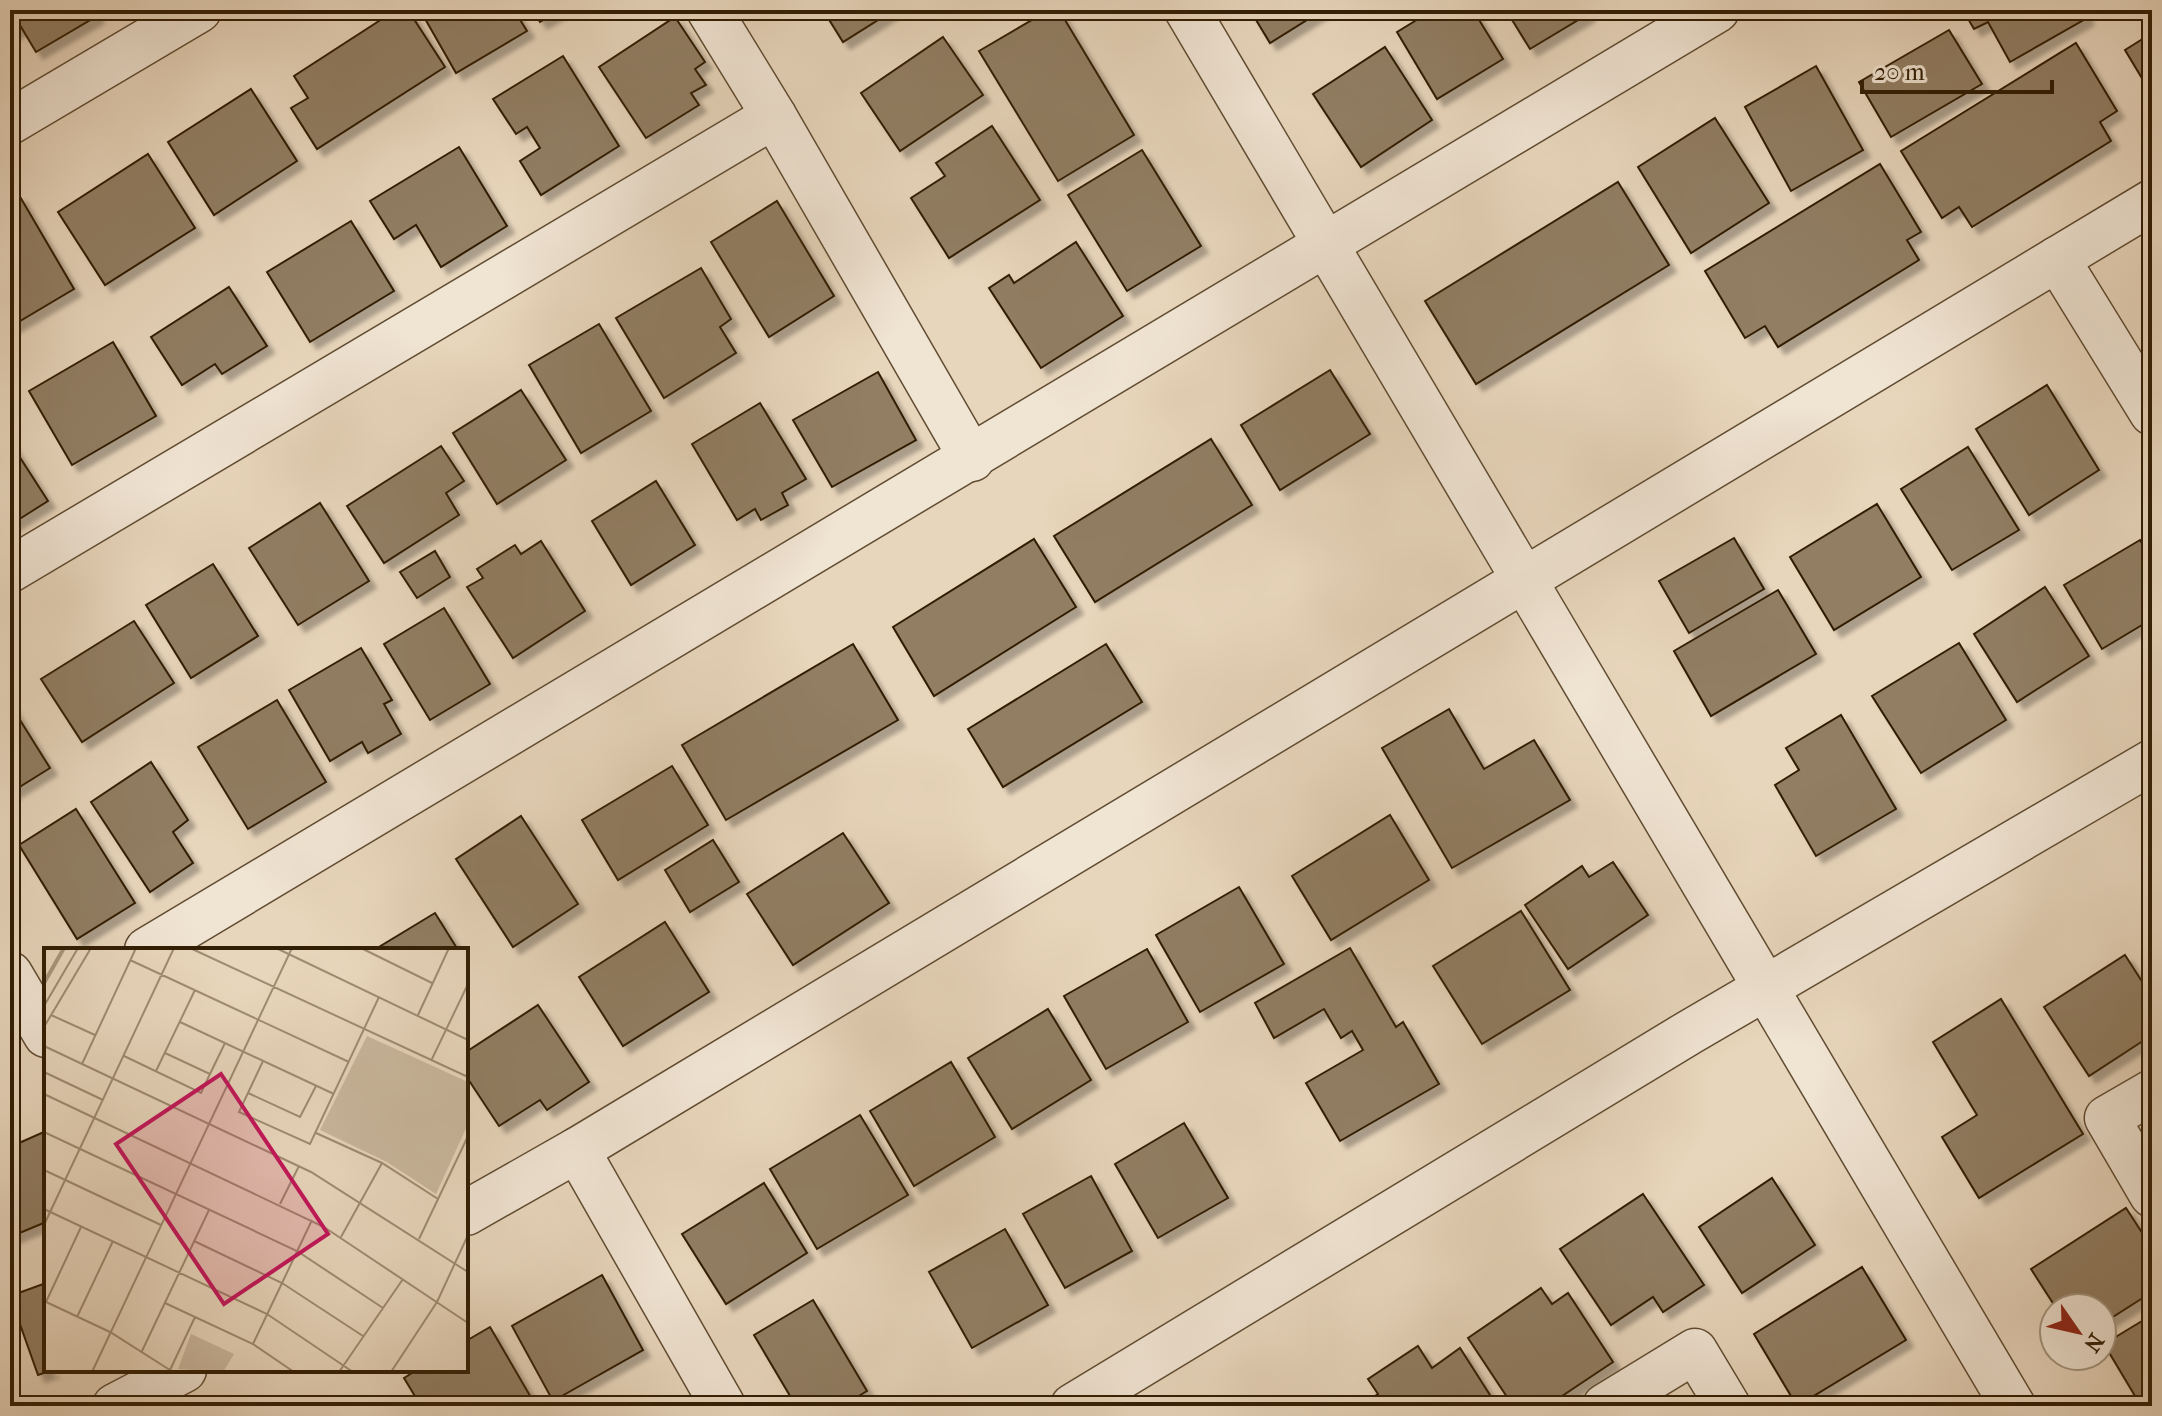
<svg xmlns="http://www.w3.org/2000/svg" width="2162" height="1416" font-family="'IM FELL French Canon',serif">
  <defs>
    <filter id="shadow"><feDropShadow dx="7" dy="7" stdDeviation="2" flood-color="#0004"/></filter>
  </defs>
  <rect width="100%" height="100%" fill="#e8d6bc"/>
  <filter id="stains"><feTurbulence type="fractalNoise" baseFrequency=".0025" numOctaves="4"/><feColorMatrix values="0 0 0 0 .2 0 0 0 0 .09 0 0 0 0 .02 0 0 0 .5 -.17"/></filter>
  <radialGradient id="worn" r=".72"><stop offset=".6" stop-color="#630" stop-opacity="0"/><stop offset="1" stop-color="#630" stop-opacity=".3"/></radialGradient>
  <!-- building -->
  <g fill="#917e64" stroke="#321e04" stroke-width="2" filter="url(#shadow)">
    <polygon points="10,10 94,10 97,16 36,52 21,27 10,34"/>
    <polygon points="396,10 408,10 445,67 317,149 291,108 308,98 294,76"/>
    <polygon points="420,10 514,10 527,31 456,73"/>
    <polygon points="533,10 561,10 540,22"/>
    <polygon points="823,10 894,10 843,42"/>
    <polygon points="1049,10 1059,10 1134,135 1058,181 979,51"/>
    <polygon points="1250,10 1323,10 1270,43"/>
    <polygon points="1433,10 1473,10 1503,59 1437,99 1397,32"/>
    <polygon points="1506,10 1586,10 1588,14 1530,49"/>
    <polygon points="1963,10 2083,10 2087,18 2010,62 1988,22 1974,29"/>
    <polygon points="675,17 705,62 695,69 706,85 691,93 699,105 646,138 599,67"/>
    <polygon points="1949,30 1982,84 1891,137 1859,82"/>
    <polygon points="2152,33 2152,95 2125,50"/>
    <polygon points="943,37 983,95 900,151 861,93"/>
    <polygon points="2076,43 2117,111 2100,122 2111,141 1972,227 1959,207 1942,218 1901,151"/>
    <polygon points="1385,47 1432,120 1361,167 1313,94"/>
    <polygon points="563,56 619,146 541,195 520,161 540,148 527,127 516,134 493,99"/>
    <polygon points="1816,66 1863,150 1791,191 1745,107"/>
    <polygon points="251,89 297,161 214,215 168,142"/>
    <polygon points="1715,118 1769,203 1691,253 1638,167"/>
    <polygon points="992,126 1040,200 949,258 911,198 945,176 936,163"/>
    <polygon points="459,147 507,226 441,267 416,225 394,239 370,201"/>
    <polygon points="1142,150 1201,246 1127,291 1068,195"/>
    <polygon points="148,154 195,228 105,285 58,212"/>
    <polygon points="1880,164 1921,232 1907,240 1919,260 1778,347 1765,326 1745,338 1705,271"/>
    <polygon points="1618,182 1669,265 1476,384 1425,301"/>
    <polygon points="19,195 74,289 10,327 10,200"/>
    <polygon points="777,201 834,296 769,337 711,242"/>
    <polygon points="351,221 394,291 310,342 267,272"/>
    <polygon points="1076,242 1123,316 1041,368 989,288 1009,275 1014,283"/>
    <polygon points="701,268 731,319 720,327 736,353 664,398 616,318"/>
    <polygon points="229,287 267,346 222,374 215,364 182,385 151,337"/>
    <polygon points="599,324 651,411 581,453 529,365"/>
    <polygon points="113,342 156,416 72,465 29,391"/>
    <polygon points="1330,370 1370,434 1280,490 1241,425"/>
    <polygon points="878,372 916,440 832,487 793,420"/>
    <polygon points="2047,385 2099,470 2029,515 1976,429"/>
    <polygon points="521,390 566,460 497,504 453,433"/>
    <polygon points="760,403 806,479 782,493 788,505 761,520 755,509 737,520 692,444"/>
    <polygon points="1211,439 1252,505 1095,602 1054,536"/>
    <polygon points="10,442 48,501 10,525"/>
    <polygon points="441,446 464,481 446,493 459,515 384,563 347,506"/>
    <polygon points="1968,447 2019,530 1952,570 1901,489"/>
    <polygon points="656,481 695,545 631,585 592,521"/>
    <polygon points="320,503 369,581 298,625 249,548"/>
    <polygon points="1877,504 1921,577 1834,630 1790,557"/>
    <polygon points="1734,538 1764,589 1689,633 1659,581"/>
    <polygon points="1034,539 1076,607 934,696 893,627"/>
    <polygon points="2140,540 2152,560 2152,619 2102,649 2064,585"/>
    <polygon points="541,541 585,611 513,658 467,587 483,578 477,569 515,545 521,554"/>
    <polygon points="435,551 450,577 417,598 400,572"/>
    <polygon points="213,564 258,636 191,678 146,605"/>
    <polygon points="2045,587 2089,656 2017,702 1974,634"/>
    <polygon points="1778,590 1816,654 1711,716 1674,651"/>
    <polygon points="444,608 490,684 430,720 384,644"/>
    <polygon points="134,621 174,683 82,742 41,679"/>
    <polygon points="1959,643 2006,720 1921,773 1872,696"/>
    <polygon points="853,644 898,720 726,820 682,745"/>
    <polygon points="1106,644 1142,702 1003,787 968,729"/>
    <polygon points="361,648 392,700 384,704 401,734 368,753 362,742 330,761 289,690"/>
    <polygon points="277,700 326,782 248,829 198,747"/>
    <polygon points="10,704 50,768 10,793"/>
    <polygon points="1449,709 1484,769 1534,740 1570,800 1452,868 1382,748"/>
    <polygon points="1841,715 1896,809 1816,856 1775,785 1799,770 1786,748"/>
    <polygon points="151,762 188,820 173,832 193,863 150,892 91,802"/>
    <polygon points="672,766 708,825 618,880 582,820"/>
    <polygon points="76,809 135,903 77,939 19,845"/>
    <polygon points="1390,815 1429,880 1331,940 1292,876"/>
    <polygon points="521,816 578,904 513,947 456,859"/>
    <polygon points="843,833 889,903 793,965 747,894"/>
    <polygon points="713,840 739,882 690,912 665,870"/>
    <polygon points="1613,862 1648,915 1568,969 1525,905 1582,866 1589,877"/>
    <polygon points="1239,887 1284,964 1200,1012 1156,935"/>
    <polygon points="1521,911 1570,990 1482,1044 1433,966"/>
    <polygon points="435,913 458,950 374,950"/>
    <polygon points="665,922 709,992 623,1046 579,977"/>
    <polygon points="1350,948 1396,1027 1403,1022 1439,1084 1340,1141 1306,1083 1363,1050 1352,1031 1341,1038 1324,1009 1274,1038 1255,1003"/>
    <polygon points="1147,949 1188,1022 1106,1069 1064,996"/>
    <polygon points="2125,955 2152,997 2152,1035 2089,1076 2044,1007"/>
    <polygon points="2001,999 2083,1134 1979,1198 1942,1137 1977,1115 1933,1042"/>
    <polygon points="538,1005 589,1082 547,1110 540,1100 499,1126 466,1076 466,1052"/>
    <polygon points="1048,1009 1091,1080 1012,1129 968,1058"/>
    <polygon points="951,1062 995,1137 914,1186 870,1111"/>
    <polygon points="860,1115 908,1195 817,1249 770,1169"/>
    <polygon points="1184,1123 1228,1198 1158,1238 1115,1164"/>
    <polygon points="46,1131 46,1222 10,1237 10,1147"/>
    <polygon points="1091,1176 1132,1251 1065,1288 1023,1214"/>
    <polygon points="1772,1178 1815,1245 1742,1293 1699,1227"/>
    <polygon points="764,1183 807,1253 726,1304 682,1234"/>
    <polygon points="1643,1194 1704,1285 1663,1312 1653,1297 1611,1325 1560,1249"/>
    <polygon points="2126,1208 2152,1248 2152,1292 2102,1324 2102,1308 2056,1308 2031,1269"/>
    <polygon points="1005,1229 1048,1305 972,1348 929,1272"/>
    <polygon points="1862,1267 1906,1340 1797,1406 1754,1334"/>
    <polygon points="602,1275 643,1350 553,1401 512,1326"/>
    <polygon points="46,1283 46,1370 53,1370 38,1375 10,1296"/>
    <polygon points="1541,1288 1552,1304 1568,1293 1613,1362 1547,1406 1513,1406 1468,1338"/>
    <polygon points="813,1300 867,1391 842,1406 796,1406 754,1335"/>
    <polygon points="2152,1315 2152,1406 2141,1406 2104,1344"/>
    <polygon points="490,1327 536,1406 421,1406 404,1378 417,1370 466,1370 466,1341"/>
    <polygon points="1418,1346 1432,1368 1460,1348 1497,1406 1359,1406 1378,1394 1368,1379"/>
  </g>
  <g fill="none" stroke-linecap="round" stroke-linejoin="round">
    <defs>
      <g id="minor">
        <polyline points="709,10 774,116 972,459"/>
        <polyline points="1187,10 2013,1406"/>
        <polyline points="10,122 199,10"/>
        <polyline points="2057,259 2152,413"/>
        <polyline points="10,570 774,116"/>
        <polyline points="147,950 1717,10"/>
        <polyline points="10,974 46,1035"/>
        <polyline points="2152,1092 2107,1118 2152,1195"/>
        <polyline points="577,1150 723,1406"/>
        <polyline points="466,1213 577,1150 2152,202"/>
        <polyline points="115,1406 184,1370"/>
        <polyline points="1073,1406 1690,1032 2152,762"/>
        <polyline points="1605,1406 1695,1351 1728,1406"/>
      </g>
    </defs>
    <!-- minor casing -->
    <use href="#minor" stroke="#604c32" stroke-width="47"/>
    <!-- minor -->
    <use href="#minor" stroke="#f0e4d3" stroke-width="44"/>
  </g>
  <!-- overview -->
  <g transform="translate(44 948)">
    <rect width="424" height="424" fill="#e8d6bc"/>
    <path d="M323,88L424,134V176L392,246L343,214L276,182ZM147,386L190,406L179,424L134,421Z" fill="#c9b79d"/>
    <path fill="none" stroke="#aa977d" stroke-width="4" d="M0,35L20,0"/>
    <path fill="none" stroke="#9f8c72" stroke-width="2" d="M146,0L424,129M232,0L424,92M317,0L388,35M86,12L305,114M0,58L34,0M7,67L51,87M374,67L405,0M136,74L290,146M0,79L47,0M0,98L267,224L424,324M80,108L157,145L166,126L121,105M219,113L195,164L266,196L335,49M387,113L424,36M38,116L92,0M112,123L151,42M0,124L59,152M166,126L181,95M204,145L256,169L272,138M0,146L280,279L424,375M0,184L253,303L339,360M272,185L338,215L394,251M0,222L117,277M236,256L255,218M0,261L223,366L309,424M0,277L130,0M297,289L338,215M375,291L424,188M150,293L238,335L319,388M0,353L66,384L129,424M2,354L37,279M121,355L209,396L250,424M33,369L69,293M209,396L268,272M98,403L165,262M126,422L151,369M48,424L248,0M295,424L359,331M347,424L393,354L424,287"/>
    <path fill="#c2185b" fill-opacity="0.15" stroke="#c2185b" stroke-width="4" d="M177,126L284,286L180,356L72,196Z"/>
    <rect width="424" height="424" fill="none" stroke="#321e04" stroke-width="4"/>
  </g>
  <!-- margin -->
  <rect width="2162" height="1416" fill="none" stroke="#e8d6bc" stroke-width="40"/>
  <rect x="12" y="12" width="2138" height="1392" fill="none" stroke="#321e04" stroke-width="4"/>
  <rect x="20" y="20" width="2122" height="1376" fill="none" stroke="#321e04" stroke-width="2"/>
  <!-- north arrow -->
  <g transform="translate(2078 1332) rotate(124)"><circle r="38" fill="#f0e4d3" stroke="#a49580" stroke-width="2"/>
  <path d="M0-6L14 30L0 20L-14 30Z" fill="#8f2418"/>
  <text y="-12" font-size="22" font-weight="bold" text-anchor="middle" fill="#321e04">N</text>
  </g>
  <!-- scale -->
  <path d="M1862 80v12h190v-12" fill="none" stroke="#321e04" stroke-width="4"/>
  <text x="1874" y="80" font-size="24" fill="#321e04" stroke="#f0e4d3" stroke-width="6" paint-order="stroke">20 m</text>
  <rect width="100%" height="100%" filter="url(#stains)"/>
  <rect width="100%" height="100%" fill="url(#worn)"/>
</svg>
